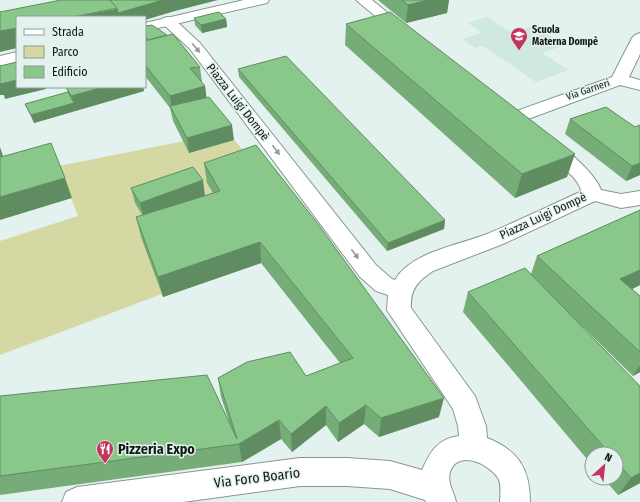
<svg xmlns="http://www.w3.org/2000/svg" width="640" height="502" font-family="'Fira Sans Condensed',sans-serif">
  <rect width="100%" height="100%" fill="#e3f2ee"/>
  <!-- built -->
  <polygon fill="#d0e8e2" points="487,17 512,33 533,26 565,45 542,53 569,70 536,82 483,46 475,48 462,39 482,33 468,23"/>
  <!-- green -->
  <polygon fill="#d5d8a3" points="234,140 257,165 162,294 0,355 0,241 78,216 59,166 184,141 190,153"/>
  <g fill="none" stroke-linecap="round" stroke-linejoin="round">
    <defs>
      <g id="minor">
        <polygon points="356,0 372,0 412,33 409,36 404,38 399,36"/>
        <path d="M168,17L173,18L200,43L376,265L392,279L395,280C411,252 459,245 487,234C518,221 549,206 580,192L581,190C577,175 553,160 540,150L538,146L540,142C545,141 548,140 553,142C567,148 596,175 601,190L621,194L640,191V205L621,208L595,201L503,244L433,271C418,281 410,289 411,308L475,396L486,426L487,438C518,450 530,469 530,502H500C500,494 502,485 498,478C489,464 458,449 450,472C447,483 454,492 456,502H426L425,500L390,489L347,486H300L183,502H62L66,492L77,487L300,458H347L390,461L422,470C430,452 437,439 459,436L458,426L453,409L387,310L388,295L376,291L360,277L190,49L163,24L161,21L163,18Z"/>
        <polygon points="640,33 640,54 629,77 640,80 640,90 620,85 520,122 514,123 508,122 505,118 508,114 612,77 632,38 635,35"/>
      </g>
      <g id="secondary">
        <polygon points="244,0 269,0 267,3 145,31 145,23"/>
        <polygon points="17,52 17,62 0,66 0,56"/>
      </g>
    </defs>
    <!-- minor casing -->
    <use href="#minor" stroke="#899794" stroke-width="2"/>
    <!-- secondary casing -->
    <use href="#secondary" stroke="#899794" stroke-width="2"/>
    <!-- minor -->
    <use href="#minor" fill="#fff" fill-rule="evenodd"/>
    <!-- secondary -->
    <use href="#secondary" fill="#fff" fill-rule="evenodd"/>
  </g>
  <!-- wall -->
  <g fill="#76ac77">
    <polygon points="378,0 449,0 447,13 406,23"/>
    <polygon points="194,18 226,19 227,27 202,33 195,25"/>
    <polygon points="346,24 567,177 515,198 345,45"/>
    <polygon points="145,26 200,67 202,82 201,82 205,86 206,97 234,140 189,153 173,121 170,108 145,76"/>
    <polygon points="238,69 445,220 444,229 387,251 239,77"/>
    <polygon points="66,87 143,87 144,91 34,123 25,104 68,92"/>
    <polygon points="606,107 640,175 626,181 565,134 570,119"/>
    <polygon points="204,163 439,417 379,437 364,424 338,442 326,425 292,452 281,439 242,462 0,495 0,396 230,424 221,397 218,378 306,376 340,363 261,263 163,297 141,237 136,217 142,215 135,203 131,188 205,196 213,193 207,183"/>
    <polygon points="640,210 640,285 632,289 640,296 640,372 633,376 583,327 640,483 618,495 603,478 616,478 616,454 592,454 592,465 463,312 468,292 531,274 537,256"/>
  </g>
  <!-- shaded-wall -->
  <g fill="#608c61">
    <polygon points="163,0 218,0 175,11 145,20 145,17 73,17"/>
    <polygon points="428,0 449,0 447,13 406,23 408,5"/>
    <polygon points="226,19 227,27 202,33 201,25"/>
    <polygon points="17,28 17,48 0,52 0,31"/>
    <polygon points="17,80 17,87 46,87 46,89 5,99 4,95 0,95 0,84"/>
    <polygon points="205,86 207,101 172,110 170,96"/>
    <polygon points="104,87 143,87 144,91 34,123 31,115 74,103 71,96"/>
    <polygon points="232,125 234,140 189,153 187,138"/>
    <polygon points="0,147 10,177 0,153"/>
    <polygon points="575,154 567,177 515,198 522,174"/>
    <polygon points="640,163 640,175 626,181 632,166"/>
    <polygon points="65,178 72,198 0,220 0,197"/>
    <polygon points="203,180 205,196 144,218 140,203"/>
    <polygon points="445,220 444,229 387,251 388,243"/>
    <polygon points="260,242 261,263 163,297 158,277"/>
    <polygon points="640,270 640,285 611,300 620,279"/>
    <polygon points="640,365 640,372 633,376"/>
    <polygon points="444,398 439,417 379,437 381,418"/>
    <polygon points="366,405 364,424 338,442 339,423"/>
    <polygon points="326,406 326,425 292,452 291,434"/>
    <polygon points="279,420 281,439 242,462 239,444"/>
    <polygon points="640,473 640,483 618,495 631,478"/>
  </g>
  <!-- building -->
  <g fill="#89c88a" stroke="#608c61">
    <polygon points="61,0 110,0 117,8 73,17 17,17 17,28 0,31 0,12"/>
    <polygon points="110,0 163,0 118,13 117,8"/>
    <polygon points="402,0 428,0 408,5"/>
    <polygon points="219,12 226,19 201,25 194,18"/>
    <polygon points="390,12 575,154 522,174 346,24"/>
    <polygon points="152,25 167,35 148,40 145,36 145,26"/>
    <polygon points="173,34 200,67 190,68 205,86 170,96 145,65 145,41"/>
    <polygon points="286,56 445,220 388,243 238,69"/>
    <polygon points="17,62 17,80 0,84 0,66"/>
    <polygon points="66,87 104,87 71,96"/>
    <polygon points="68,92 74,103 31,115 25,104"/>
    <polygon points="209,97 232,125 187,138 170,106"/>
    <polygon points="606,107 635,127 640,125 640,163 632,166 570,119"/>
    <polygon points="51,143 65,178 0,197 0,153 1,157"/>
    <polygon points="256,145 318,224 444,398 381,418 366,405 339,423 326,406 291,434 279,420 239,444 0,476 0,396 207,375 237,439 218,378 247,362 290,352 306,376 353,358 260,242 158,277 136,217 220,191 204,163"/>
    <polygon points="193,167 203,180 140,203 131,188"/>
    <polygon points="640,210 640,270 620,279 640,296 640,352 537,256"/>
    <polygon points="525,268 640,386 640,473 631,478 616,461 616,454 610,454 468,292"/>
  </g>
  <!-- one-way arrows -->
  <defs><path id="oneway-solid" d="M-6-.8H1V-3.2L6.5 0L1 3.2V.8H-6Z"/></defs>
  <g fill="#959897">
    <use href="#oneway-solid" transform="translate(196 48) rotate(50)"/>
    <use href="#oneway-solid" transform="translate(276 150) rotate(53)"/>
    <use href="#oneway-solid" transform="translate(355 254) rotate(53)"/>
  </g>
  <!-- icons -->
  <defs>
    <symbol id="school-pin" viewBox="-11 -11 22 30"><path d="M0 17L-7.5 6A9.5 9.5 0 1 1 7.5 6Z" fill="#c4355e" stroke="#e3f2ee"/><path d="M0-5L7-2L0 1L-7-2ZM-4 1L0 2.5L4 1V4Q0 6-4 4Z" fill="#fff"/></symbol>
    <symbol id="restaurant-pin" viewBox="-11 -11 22 30"><path d="M0 17L-7.5 6A9.5 9.5 0 1 1 7.5 6Z" fill="#c4355e" stroke="#e3f2ee"/><path d="M-5-6h1v4h1v-4h1v4h1v-4h1v5L-1.5 .5V6h-2V.5L-5-1ZM5-6V6H3V1.5H1.5Q1.5-4 5-6Z" fill="#fff"/></symbol>
  </defs>
  <g fill-rule="evenodd">
    <use href="#school-pin" x="509" y="26" width="20" height="27"/>
    <use href="#restaurant-pin" x="95" y="439" width="20" height="27"/>
  </g>
  <g text-anchor="middle" dominant-baseline="central" stroke-width="3" stroke-linejoin="round" paint-order="stroke">
    <!-- far-poi labels -->
    <g font-size="10" font-weight="bold" fill="#141918" stroke="#e3f2ee" text-anchor="start">
      <text x="532" y="30">Scuola<tspan x="532" dy="12">Materna Dompè</tspan></text>
    </g>
    <!-- far-street labels -->
    <g font-size="10" fill="#141918" stroke="#e3f2ee">
      <text transform="translate(588 90) rotate(-19)">Via Garneri</text>
    </g>
    <!-- street labels -->
    <g font-size="12" fill="#141918" stroke="#e3f2ee">
      <text transform="translate(238 102) rotate(52)">Piazza Luigi Dompè</text>
      <text transform="translate(543 216) rotate(-25)">Piazza Luigi Dompè</text>
    </g>
    <!-- near-poi labels -->
    <g font-size="14" font-weight="bold" fill="#141918" stroke="#e3f2ee" text-anchor="start">
      <text x="118" y="449">Pizzeria Expo</text>
    </g>
    <!-- near-street labels -->
    <g font-size="14" fill="#141918" stroke="#e3f2ee">
      <text transform="translate(257 478) rotate(-7)">Via Foro Boario</text>
    </g>
  </g>
  <!-- legend -->
  <rect x="16" y="16" width="130" height="72" fill="#e3f2ee" stroke="#909b98"/>
  <rect x="24" y="29" width="20" height="6" fill="#ffffff" stroke="#909b98"/>
  <text x="52" y="36" font-size="12" fill="#141918">Strada</text>
  <rect x="24" y="46" width="20" height="12" fill="#d5d8a3" stroke="#909b98"/>
  <text x="52" y="56" font-size="12" fill="#141918">Parco</text>
  <rect x="24" y="66" width="20" height="12" fill="#89c88a" stroke="#909b98"/>
  <text x="52" y="76" font-size="12" fill="#141918">Edificio</text>
  <!-- north arrow -->
  <g transform="translate(604 466) rotate(27)"><circle r="19" fill="#e3f2ee" stroke="#909b98"/>
  <path d="M0-3L7 15L0 10L-7 15Z" fill="#c4355e"/>
  <text y="-6" font-size="11" font-weight="bold" text-anchor="middle" fill="#141918">N</text>
  </g>
</svg>
